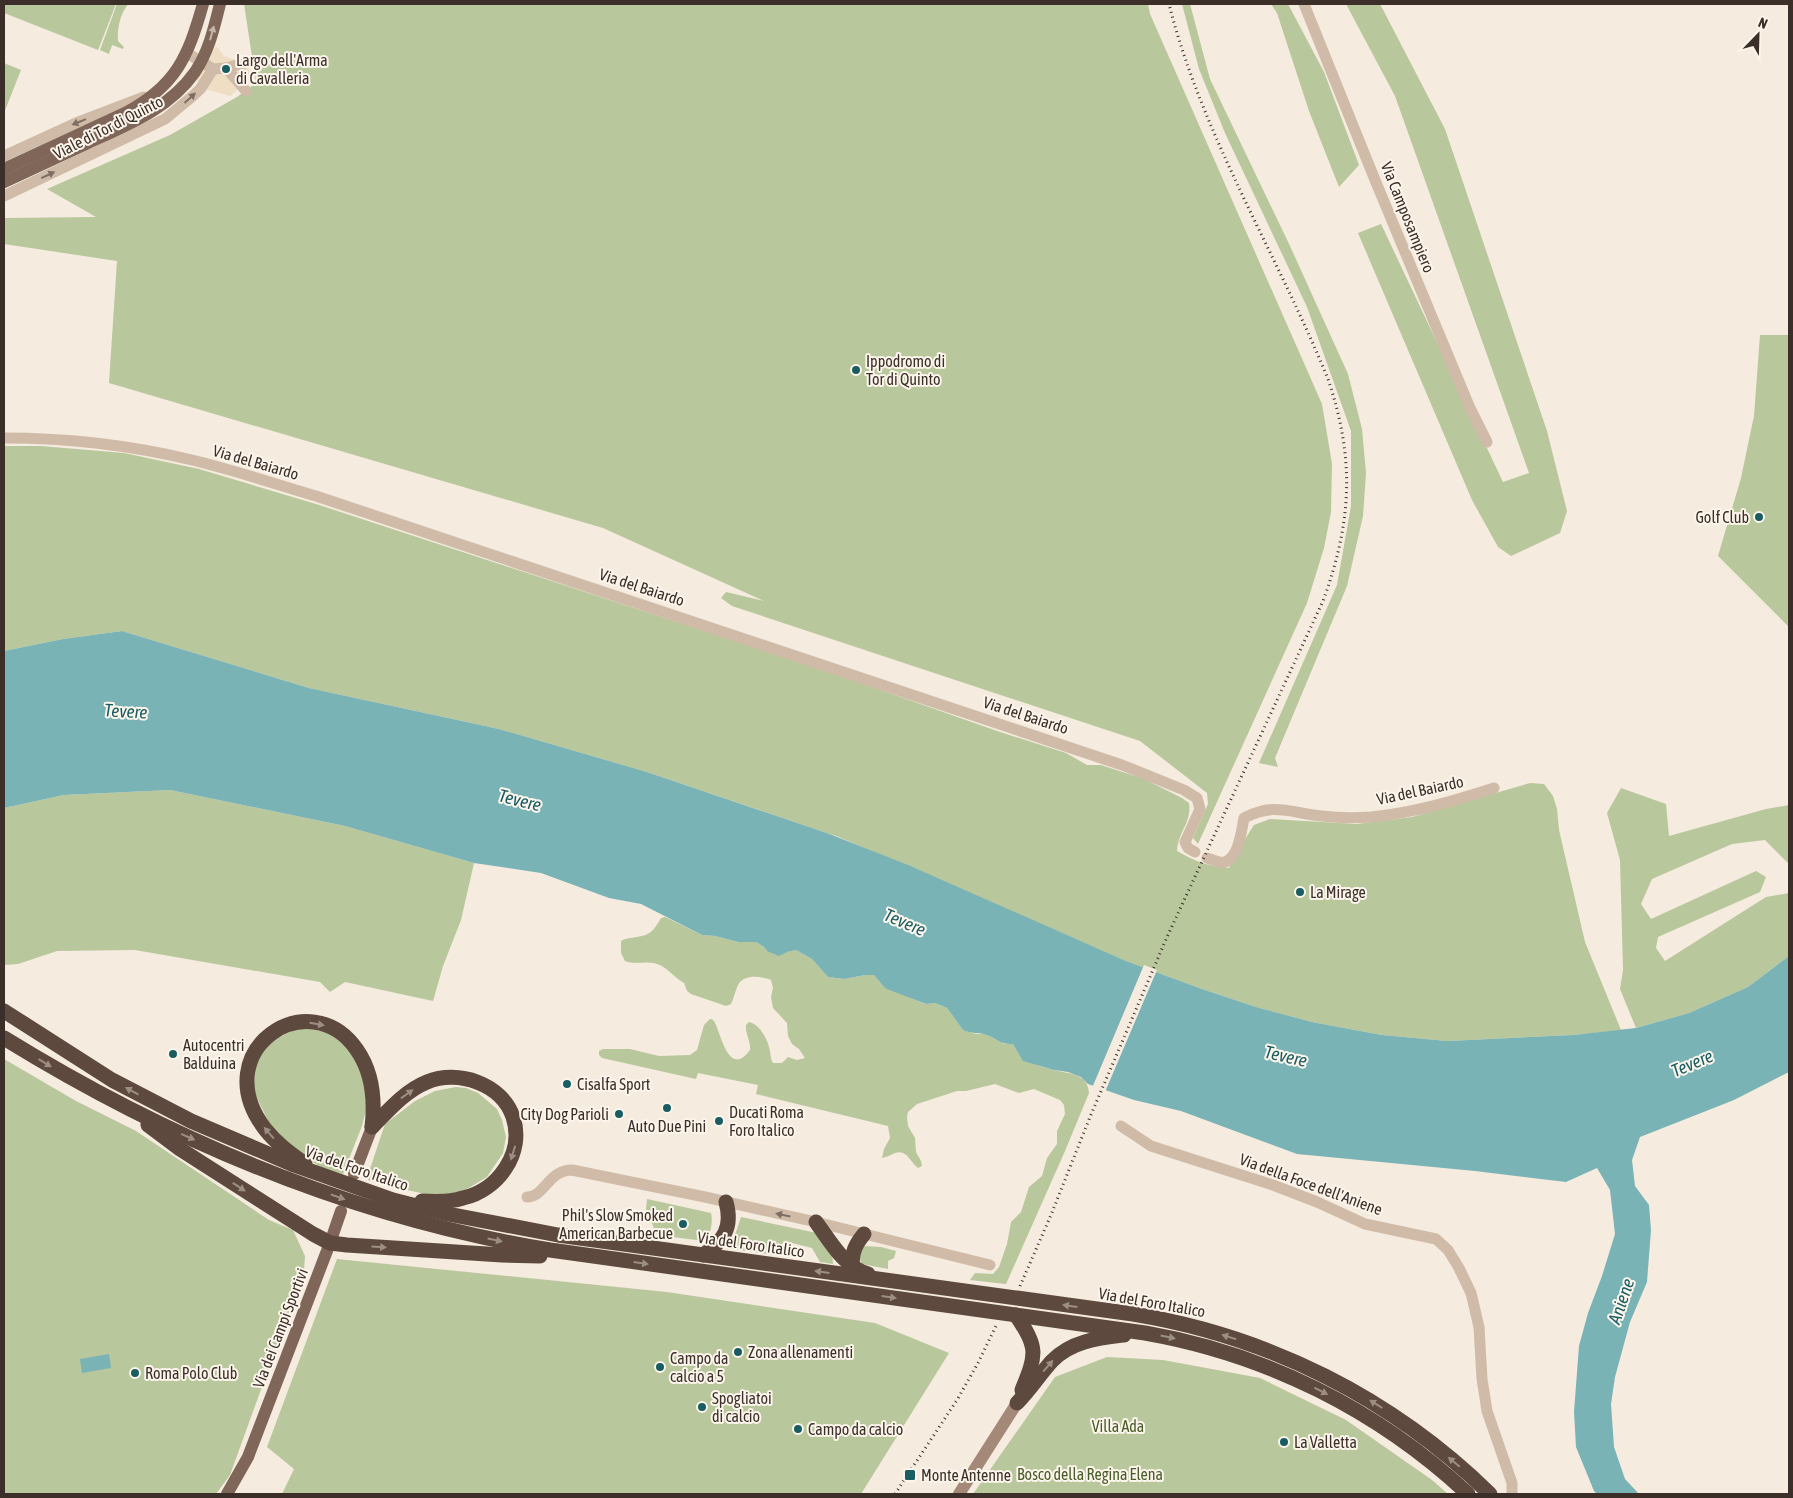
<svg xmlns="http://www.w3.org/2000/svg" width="1793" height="1498" font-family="'Asap Condensed',sans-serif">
  <rect width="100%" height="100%" fill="#f5ebde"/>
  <!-- green -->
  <g fill="#b8c79c">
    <polygon points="4,4 116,4 98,50 4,13"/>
    <path d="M117,4H128C120,15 117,28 118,41L124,47L123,49L112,45L109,54L100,50Z"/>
    <polygon points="244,4 1148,4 1150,14 1322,404 1332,464 1331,512 1324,548 1307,603 1198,844 1193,838 1208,804 1207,793 1140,741 732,606 721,598 726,592 764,601 603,528 109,383 117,261 4,244 4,218 96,217 47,189 170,135 237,97 256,83"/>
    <polygon points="1182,4 1190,4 1210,79 1290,246 1348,374 1362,429 1366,473 1363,516 1347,586 1275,758 1278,767 1259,763 1337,585 1351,506 1351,431 1307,307 1225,133 1199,69"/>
    <polygon points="1271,4 1288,4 1324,72 1359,165 1339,187 1309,111 1277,13"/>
    <polygon points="1346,4 1380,4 1445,129 1547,431 1567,511 1560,533 1511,556 1498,547 1472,500 1358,233 1381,224 1503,482 1529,473 1395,96"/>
    <polygon points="4,63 21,70 4,113"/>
    <polygon points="1760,335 1789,335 1789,627 1718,556 1741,478 1754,416"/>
    <path d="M4,446H41L124,453L199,469L316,504L821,669L1000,732L1066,753L1087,765H1101L1144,779L1182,798L1189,803C1192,822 1178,832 1177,851C1194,861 1210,867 1229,868L1233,858L1254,825L1270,819L1357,824L1412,817L1530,783L1544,784L1553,796L1557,809L1559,830L1585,942L1621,1030L1573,1035L1447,1041L1382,1035L1312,1022L1256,1007L1202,989L1126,961L839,837L647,772L499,729L309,688L122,631L63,639L4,651Z"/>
    <polygon points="1621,788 1666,804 1669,836 1766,809 1789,805 1789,864 1765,840 1732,844 1652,879 1641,904 1651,919 1756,871 1766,877 1760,892 1658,937 1656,948 1665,961 1766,897 1789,893 1789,956 1748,987 1689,1013 1636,1028 1620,989 1623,970 1620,860 1607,813"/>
    <polygon points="170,790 345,826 474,863 461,920 443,966 433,1001 345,982 330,992 320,982 135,950 57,951 18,964 4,965 4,808 64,795"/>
    <path d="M665,917L702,935L715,936L738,942H756L764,947L767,951L787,952L796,950L812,959L828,977L844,979L865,975H874L883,986L925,1004L935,1003L947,1008L963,1030L976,1034H986L1004,1044H1013C1018,1051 1023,1060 1032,1063C1039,1066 1047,1068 1054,1070C1069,1074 1088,1073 1089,1093L1065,1151L1006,1284L970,1280L975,1273L993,1274L999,1267L1007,1244L1011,1222L1021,1212L1029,1187L1042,1176L1047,1158L1057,1144V1131L1065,1114L1064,1105L1060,1100L1034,1089L1019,1093L995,1084L966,1091H957L917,1104L908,1112L907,1117L908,1126L915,1138L916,1152L921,1161L922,1166L918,1168C910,1162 907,1149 895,1153C890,1155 887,1157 882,1158L884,1149L890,1138L888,1126L756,1094L758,1085L698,1073L696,1079L602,1058L599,1055V1051L603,1049H630L659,1056L690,1055L697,1050L704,1025L710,1019C711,1019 712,1019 713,1020C720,1026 727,1081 750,1050C751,1041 745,1034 746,1025L749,1022C759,1024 767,1038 769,1047C771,1053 770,1058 773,1063H782L788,1057L797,1060L805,1058L799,1049L792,1044L788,1036L787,1023L773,1008L771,997L773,988L771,980C760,976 744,974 738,985C735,991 734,998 731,1004L726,1006L691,994L687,991L684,983C673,977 667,966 654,963C644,961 635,965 625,961L621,953V941C626,938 631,938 637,937C651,935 654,930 661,918Z"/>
    <polygon points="306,1027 327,1030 358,1058 368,1102 362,1126 343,1174 324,1169 294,1151 275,1135 253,1090 257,1061 269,1044 289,1032"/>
    <polygon points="4,1059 76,1101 136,1131 269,1220 293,1230 305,1256 304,1271 230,1475 216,1494 4,1494"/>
    <polygon points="456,1087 466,1088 478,1093 497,1109 502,1120 506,1137 503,1153 487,1177 462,1192 430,1195 389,1186 368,1180 368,1175 385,1124 415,1101 435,1091"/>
    <path d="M647,1199L711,1213C713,1222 711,1235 704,1241L657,1235L646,1210Z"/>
    <polygon points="741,1217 817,1233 832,1253 833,1264 820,1262 812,1248 784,1241 775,1255 726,1248 736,1232"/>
    <polygon points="865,1246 881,1247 896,1251 894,1258 888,1261 888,1269 862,1264 859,1258 861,1248"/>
    <polygon points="337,1259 667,1292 875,1323 949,1353 861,1494 282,1494 294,1469 267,1447"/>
    <polygon points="1107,1357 1163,1360 1260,1378 1346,1420 1432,1480 1448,1494 973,1494 1055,1377"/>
  </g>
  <!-- plaza -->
  <polygon fill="#efddc4" points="216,46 224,56 235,60 247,59 251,78 230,96 201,88 196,79"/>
  <!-- water -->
  <g fill="#7ab3b6">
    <path d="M122,631L309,688L499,729L647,772L827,833L908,865L1126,961L1202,989L1256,1007L1312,1022L1382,1035L1447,1041L1573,1035L1636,1028L1689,1013L1748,987L1789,956V1072L1734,1100L1640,1137L1632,1160L1635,1186L1649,1205L1651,1230L1647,1282L1630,1322L1615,1377L1611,1404L1614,1447L1625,1479L1639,1494H1597L1594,1491L1576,1447L1574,1412L1579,1346L1588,1313L1602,1276L1615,1234L1610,1190L1597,1168L1566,1182L1475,1171L1297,1154L1181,1111L1134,1100L1088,1084L1081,1077L1068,1072L1054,1070L1023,1061L1013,1044C1000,1045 998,1039 987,1035C979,1032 971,1034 963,1030L947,1008L935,1003L926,1004L887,989L883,986L874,975H865L844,979L828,977L812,959L796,950L787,952L779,956L767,951L764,947L756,942H738L715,936L702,935L641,904L609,898L541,873L474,863L345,826L170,790L64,795L4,808V651L63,639Z"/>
    <polygon points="109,1354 111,1368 82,1373 80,1359"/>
  </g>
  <!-- pier -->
  <polygon fill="#f5ebde" points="1144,965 1157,970 1105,1092 1092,1088"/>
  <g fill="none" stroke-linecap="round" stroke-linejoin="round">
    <!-- street -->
    <g stroke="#d0bba8" stroke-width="11">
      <polyline points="1304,4 1375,180 1470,408 1487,442"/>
      <polyline points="187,53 213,69 226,68 252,61"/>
      <polyline points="226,68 246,91"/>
      <polyline points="4,156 76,123 144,97"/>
      <polyline points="4,196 165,119 194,95 201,88 213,69"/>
      <path d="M4,438C67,438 130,445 192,460C234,470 275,484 316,496L1122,765L1184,790L1197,798L1200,809L1185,842L1188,848L1195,852"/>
      <path d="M1207,858L1222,863C1239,860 1241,832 1244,818C1275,802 1290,813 1322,816C1338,818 1355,818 1371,817C1413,813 1454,801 1494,788"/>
      <polyline points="1121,1126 1151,1146 1273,1185 1317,1202 1365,1224 1436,1239 1448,1250 1459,1268 1471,1293 1479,1327 1482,1379 1487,1411 1512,1483 1512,1494"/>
      <path d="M527,1197C545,1197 548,1170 572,1170L705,1197L816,1222L990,1265"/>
    </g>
    <!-- secondary -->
    <polyline stroke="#a48979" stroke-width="12" points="959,1494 1017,1403"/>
    <!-- primary -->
    <g stroke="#7f6659" stroke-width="12">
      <path d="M4,169L125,113C176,86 188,57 203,4"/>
      <path d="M4,182C32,169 60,156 88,143C127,125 169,109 195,72C209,51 214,28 220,4"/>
      <polyline points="354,1174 372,1127"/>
      <polyline points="227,1494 248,1457 330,1243 341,1211"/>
    </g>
    <!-- highway -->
    <g stroke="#5e493f" stroke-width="15">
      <path d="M4,1011L112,1080L191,1121L294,1165L393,1200L448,1214L558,1235L1133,1314C1268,1336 1392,1398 1490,1494"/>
      <path d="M4,1038C171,1141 355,1218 550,1250L1145,1333C1266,1354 1378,1410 1468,1494"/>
      <polyline points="148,1125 180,1149 313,1234 330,1243 347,1245 502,1255 540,1256"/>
      <path d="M372,1127C389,1110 405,1091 427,1082C458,1069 502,1084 513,1117C525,1153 498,1190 463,1198C450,1202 436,1202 422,1201"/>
      <path d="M305,1164C290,1153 276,1143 265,1129C205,1050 310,981 357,1050C373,1073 375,1101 372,1127"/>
      <path d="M816,1222C830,1241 844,1267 868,1274"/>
      <path d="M703,1255C724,1241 733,1227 726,1202"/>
      <path d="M852,1267C852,1252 855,1245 864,1234"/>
      <path d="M1016,1315C1038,1348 1037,1353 1022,1390"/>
      <path d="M1017,1403C1030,1390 1040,1374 1052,1361C1071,1341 1099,1338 1124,1335"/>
    </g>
    <!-- rail -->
    <g stroke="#3c2f29" stroke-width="3" stroke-dasharray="1 4" stroke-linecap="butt">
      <path d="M1020,1286L1051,1215L1090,1117L1167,937L1323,601C1352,522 1355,459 1328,379C1277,254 1202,135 1169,4"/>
      <polyline points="895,1494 957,1400 978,1363 997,1324"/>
    </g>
  </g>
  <!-- one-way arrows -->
  <defs><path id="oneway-solid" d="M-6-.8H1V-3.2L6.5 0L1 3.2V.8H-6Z" transform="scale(1.25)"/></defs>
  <use fill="#c4b5aa" href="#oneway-solid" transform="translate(212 33) rotate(-75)"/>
  <g fill="#7f6e62">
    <use href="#oneway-solid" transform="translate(190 98) rotate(-42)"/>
    <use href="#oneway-solid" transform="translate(79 122) rotate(158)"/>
    <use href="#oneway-solid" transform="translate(48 175) rotate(-25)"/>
    <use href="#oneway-solid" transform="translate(783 1215) rotate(-168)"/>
  </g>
  <g fill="#9d8e84">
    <use href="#oneway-solid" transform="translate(317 1024) rotate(10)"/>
    <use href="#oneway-solid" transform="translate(45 1063) rotate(31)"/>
    <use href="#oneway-solid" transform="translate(132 1091) rotate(-151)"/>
    <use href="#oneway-solid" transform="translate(407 1094) rotate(-36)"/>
    <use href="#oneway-solid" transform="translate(269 1133) rotate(-131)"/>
    <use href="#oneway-solid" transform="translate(188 1137) rotate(24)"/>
    <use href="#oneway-solid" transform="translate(513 1153) rotate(107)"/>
    <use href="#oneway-solid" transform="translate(239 1187) rotate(33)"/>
    <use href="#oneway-solid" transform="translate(338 1197) rotate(19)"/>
    <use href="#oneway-solid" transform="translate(495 1240) rotate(12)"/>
    <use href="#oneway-solid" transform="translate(379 1247) rotate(4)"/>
    <use href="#oneway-solid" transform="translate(641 1263) rotate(8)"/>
    <use href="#oneway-solid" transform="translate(822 1272) rotate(-172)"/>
    <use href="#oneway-solid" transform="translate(889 1297) rotate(8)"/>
    <use href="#oneway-solid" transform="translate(1070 1306) rotate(-172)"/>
    <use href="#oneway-solid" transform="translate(1168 1337) rotate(12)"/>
    <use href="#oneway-solid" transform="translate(1229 1337) rotate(-163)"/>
    <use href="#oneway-solid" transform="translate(1048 1366) rotate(-49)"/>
    <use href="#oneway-solid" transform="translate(1321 1391) rotate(27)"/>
    <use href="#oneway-solid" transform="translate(1376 1404) rotate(-148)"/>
    <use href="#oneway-solid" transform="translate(1454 1462) rotate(-140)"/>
  </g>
  <!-- markers -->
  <g fill="#195d63" stroke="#fcf5ec" stroke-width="2">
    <circle cx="226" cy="69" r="5"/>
    <circle cx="856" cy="370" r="5"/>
    <circle cx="1759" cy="517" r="5"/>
    <circle cx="1300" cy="892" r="5"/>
    <circle cx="173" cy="1054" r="5"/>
    <circle cx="567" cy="1084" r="5"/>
    <circle cx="667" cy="1108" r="5"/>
    <circle cx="619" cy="1114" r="5"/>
    <circle cx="719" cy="1121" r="5"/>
    <circle cx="683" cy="1224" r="5"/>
    <circle cx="738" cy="1352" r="5"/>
    <circle cx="660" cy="1367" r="5"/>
    <circle cx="135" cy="1373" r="5"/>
    <circle cx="702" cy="1407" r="5"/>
    <circle cx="798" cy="1429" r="5"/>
    <circle cx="1284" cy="1442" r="5"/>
    <rect x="904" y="1469" width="12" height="12" rx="2.5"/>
  </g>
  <g text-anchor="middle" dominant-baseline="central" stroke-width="4" stroke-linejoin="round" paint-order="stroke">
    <!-- poi labels -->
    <g font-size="16" fill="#3c2f29" stroke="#fcf5ec" text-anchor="start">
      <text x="236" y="60">Largo dell'Arma<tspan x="236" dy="18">di Cavalleria</tspan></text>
      <text x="866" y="361">Ippodromo di<tspan x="866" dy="18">Tor di Quinto</tspan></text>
      <text x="1749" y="517" text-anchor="end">Golf Club</text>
      <text x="1310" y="892">La Mirage</text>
      <text x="183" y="1045">Autocentri<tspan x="183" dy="18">Balduina</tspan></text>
      <text x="577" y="1084">Cisalfa Sport</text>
      <text x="729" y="1112">Ducati Roma<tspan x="729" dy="18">Foro Italico</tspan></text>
      <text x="609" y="1114" text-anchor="end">City Dog Parioli</text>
      <text x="667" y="1126" text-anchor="middle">Auto Due Pini</text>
      <text x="673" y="1215" text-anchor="end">Phil's Slow Smoked<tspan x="673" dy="18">American Barbecue</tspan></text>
      <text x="748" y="1352">Zona allenamenti</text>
      <text x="670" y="1358">Campo da<tspan x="670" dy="18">calcio a 5</tspan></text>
      <text x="145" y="1373">Roma Polo Club</text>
      <text x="712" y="1398">Spogliatoi<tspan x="712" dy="18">di calcio</tspan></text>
      <text x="808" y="1429">Campo da calcio</text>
      <text x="1294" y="1442">La Valletta</text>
      <text x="921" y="1475">Monte Antenne</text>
    </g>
    <!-- street labels -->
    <g font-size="16" fill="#3c2f29" stroke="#fcf5ec">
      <text transform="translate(108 127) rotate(-27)">Viale di Tor di Quinto</text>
      <text transform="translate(1408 217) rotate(68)">Via Camposampiero</text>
      <text transform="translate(256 462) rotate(16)">Via del Baiardo</text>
      <text transform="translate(642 587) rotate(18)">Via del Baiardo</text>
      <text transform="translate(1026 715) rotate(18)">Via del Baiardo</text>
      <text transform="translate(1420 790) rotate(-12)">Via del Baiardo</text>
      <text transform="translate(357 1168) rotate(19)">Via del Foro Italico</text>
      <text transform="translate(1311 1184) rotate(20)">Via della Foce dell'Aniene</text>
      <text transform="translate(751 1244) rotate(8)">Via del Foro Italico</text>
      <text transform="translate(1152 1302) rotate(10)">Via del Foro Italico</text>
      <text transform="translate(280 1328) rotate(-69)">Via dei Campi Sportivi</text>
    </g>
    <!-- park labels -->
    <g font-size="16" fill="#495d2a" stroke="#fcf5ec">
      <text x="1118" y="1426">Villa Ada</text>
      <text x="1090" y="1474">Bosco della Regina Elena</text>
    </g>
    <!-- water labels -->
    <g font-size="18" font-style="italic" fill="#195d63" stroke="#fcf5ec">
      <text transform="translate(126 711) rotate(3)">Tevere</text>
      <text transform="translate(520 800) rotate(14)">Tevere</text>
      <text transform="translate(905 922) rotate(23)">Tevere</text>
      <text transform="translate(1286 1056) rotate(13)">Tevere</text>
      <text transform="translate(1692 1063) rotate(-23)">Tevere</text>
      <text transform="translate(1621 1301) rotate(-71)">Aniene</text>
    </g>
  </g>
  <!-- border -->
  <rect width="1793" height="1498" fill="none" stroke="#3c2f29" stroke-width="10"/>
  <!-- north arrow -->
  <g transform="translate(1758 35) rotate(23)" stroke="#fcf5ec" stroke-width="4" paint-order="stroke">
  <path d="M0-4L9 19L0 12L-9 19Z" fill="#3c2f29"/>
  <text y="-8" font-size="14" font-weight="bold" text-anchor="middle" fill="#3c2f29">N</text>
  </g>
</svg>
